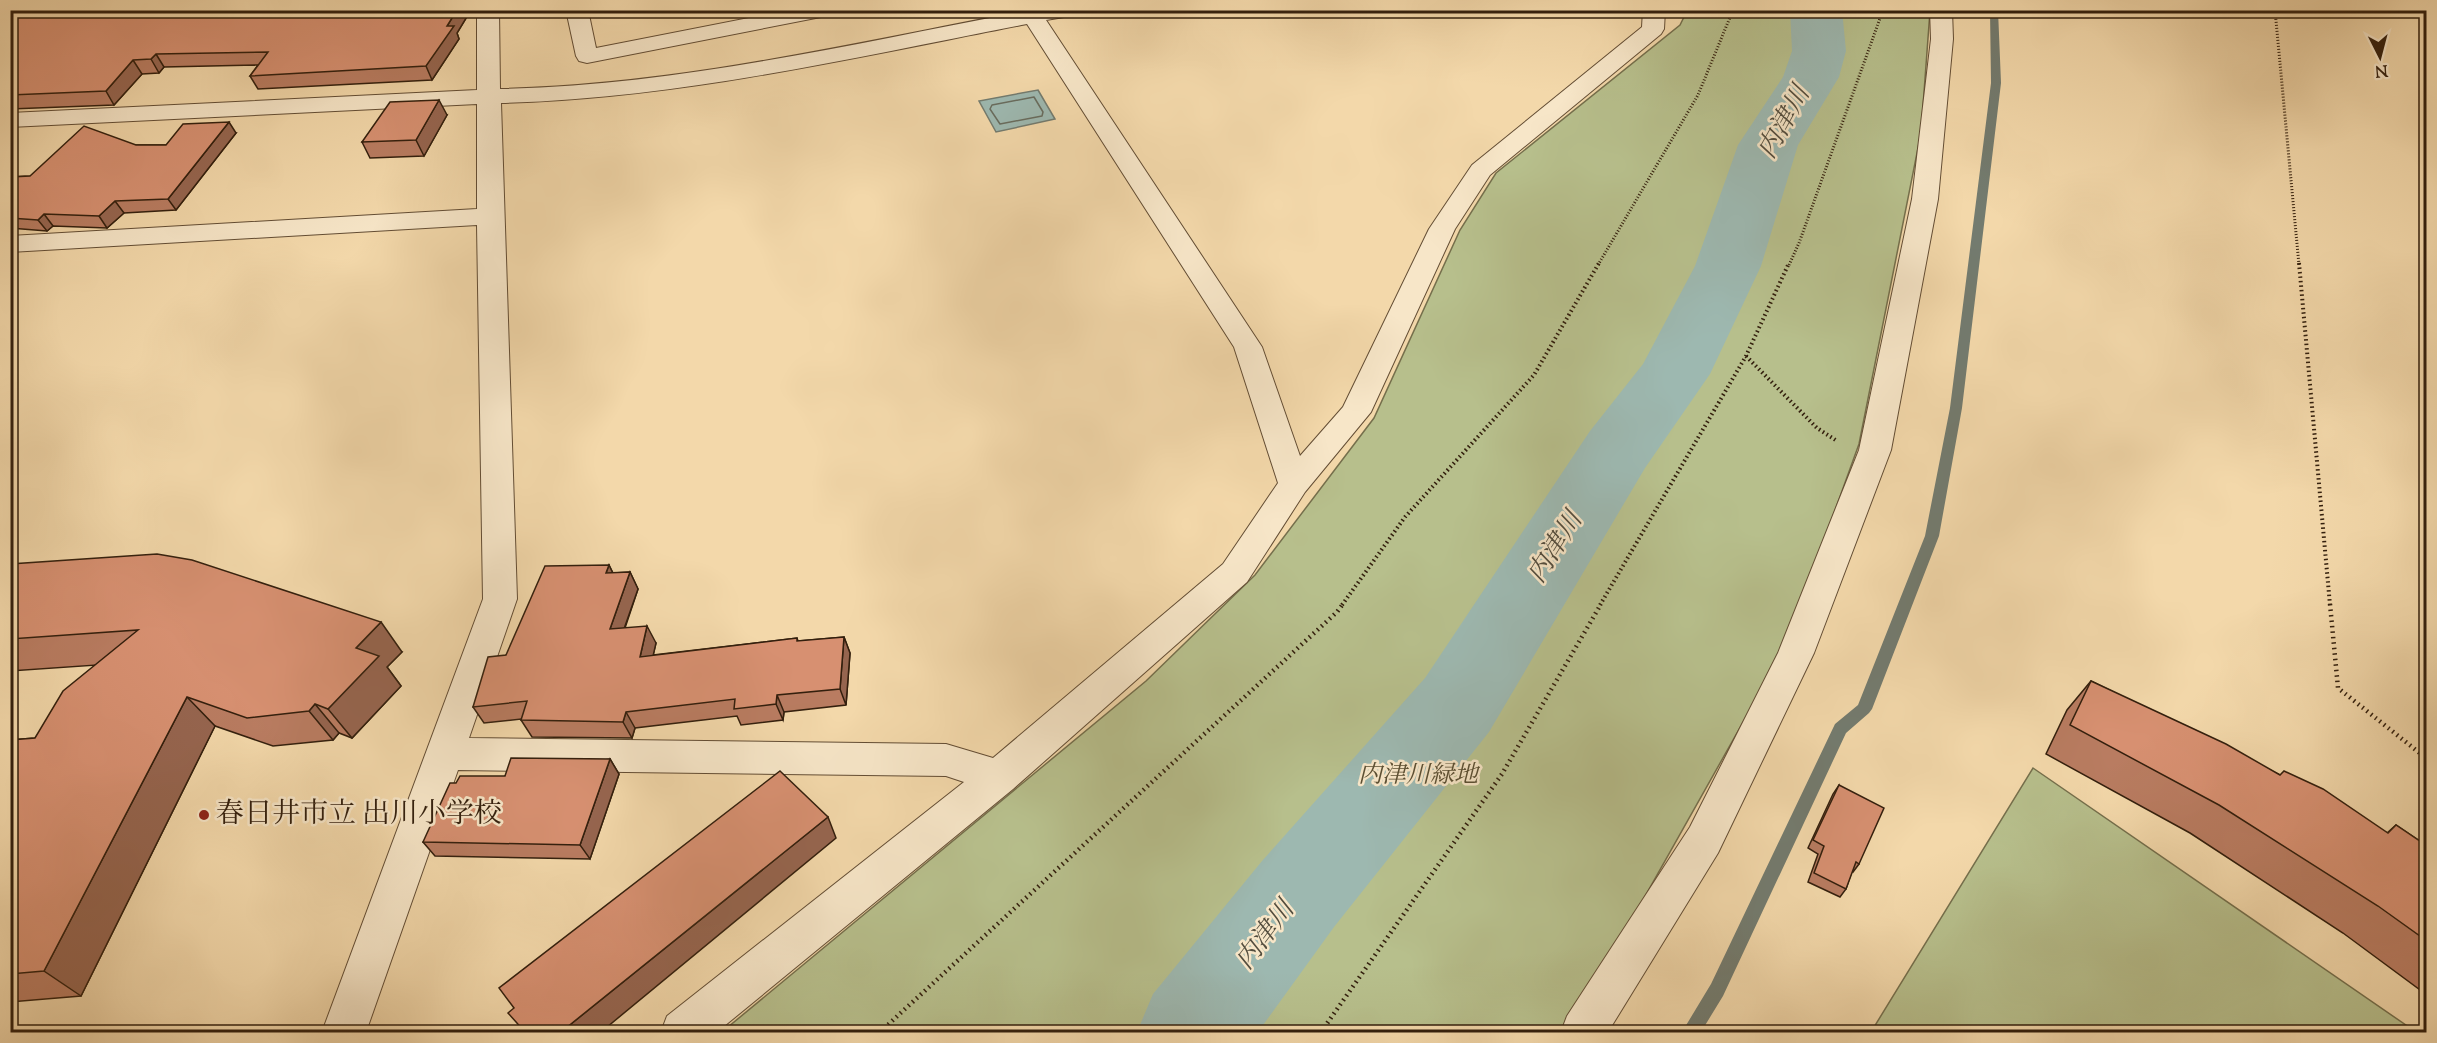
<svg xmlns="http://www.w3.org/2000/svg" width="2437" height="1043" font-family="'Sorts Mill Goudy','Noto Serif JP',serif">
  <rect width="100%" height="100%" fill="#f3d8aa"/>
  <filter id="stains"><feTurbulence type="fractalNoise" baseFrequency=".00333" numOctaves="4"/><feColorMatrix values="0 0 0 0 .2 0 0 0 0 .09 0 0 0 0 .02 0 0 0 .5 -.17"/></filter>
  <radialGradient id="worn" r=".72"><stop offset=".6" stop-color="#630" stop-opacity="0"/><stop offset="1" stop-color="#630" stop-opacity=".3"/></radialGradient>
  <!-- green -->
  <g fill="#b7bf8c" stroke="#756f4c" stroke-width="1.5">
    <polygon points="1687,11 1930,11 1921,133 1859,444 1786,646 1599,978 1564,1032 722,1032 1146,681 1255,575 1374,418 1460,230 1496,173 1680,25"/>
    <polygon points="2033,768 2416,1032 1871,1032"/>
  </g>
  <!-- water -->
  <polygon fill="#9db8b0" stroke="#737b6f" stroke-width="1.5" points="1038,90 1055,119 996,132 979,101"/>
  <g fill="none" stroke-linecap="round" stroke-linejoin="round">
    <!-- shore -->
    <polygon stroke="#686c5e" stroke-width="1.5" points="1034,97 1043,112 1042,116 1000,124 990,109 992,105"/>
    <!-- stream -->
    <polygon fill="#737b6f" fill-rule="evenodd" points="1990,10 1998,10 2001,83 1962,408 1939,536 1872,709 1869,713 1846,733 1723,996 1701,1032 1682,1032 1711,984 1835,724 1858,705 1925,536 1950,408 1991,83"/>
    <!-- river -->
    <polygon fill="#9db8b0" fill-rule="evenodd" points="1790,10 1842,10 1846,51 1839,77 1798,145 1761,266 1710,374 1645,468 1489,732 1334,927 1258,1032 1137,1032 1153,994 1262,861 1425,678 1590,431 1643,364 1695,266 1738,145 1783,77 1792,51"/>
    <defs>
      <g id="minor">
        <polygon points="18,10 41,10 18,35 10,36 10,18"/>
        <path d="M477,10H499L500,89C678,85 846,45 1020,12L1019,10H1078L1076,15L1046,20L1262,347L1300,456L1343,407L1429,229L1472,165L1642,27L1643,10H1665L1664,29L1661,34L1490,175L1455,229L1371,412L1305,492L1247,582L1013,789L717,1032H661L667,1016L964,782L946,776L458,770L366,1032H322L483,599L477,225L10,252V236L477,209V104L10,127V113L477,90ZM1027,24L1234,347L1278,483L1223,564L993,758L946,744L469,738L517,599L501,103C680,98 852,58 1027,24Z"/>
        <polygon points="566,10 588,10 596,48 790,10 836,10 834,15 826,16 587,63 579,61 576,56"/>
        <polygon points="1930,10 1952,10 1953,39 1938,199 1891,450 1814,653 1718,853 1608,1032 1561,1032 1567,1016 1690,827 1778,653 1859,450 1912,199 1931,39"/>
      </g>
    </defs>
    <!-- minor casing -->
    <use href="#minor" stroke="#634d34" stroke-width="2"/>
    <!-- path-far2 -->
    <g stroke="#331f0d" stroke-width="3" stroke-dasharray="1 2" stroke-linecap="butt">
      <polyline points="2275,10 2299,265"/>
      <polyline points="1598,265 1698,95 1733,10"/>
      <polyline points="1789,265 1799,243 1883,10"/>
    </g>
    <!-- path-far1 -->
    <g stroke="#331f0d" stroke-width="4" stroke-dasharray="1.5 3" stroke-linecap="butt">
      <polyline points="2299,263 2330,605"/>
      <polyline points="1746,356 1817,428 1837,441"/>
      <polyline points="1342,605 1405,517 1534,375 1599,263"/>
      <polyline points="1600,605 1746,356 1789,263"/>
    </g>
    <!-- path -->
    <g stroke="#331f0d" stroke-width="4.5" stroke-dasharray="1.5 4" stroke-linecap="butt">
      <polyline points="2330,604 2338,688 2426,758"/>
      <polyline points="880,1032 1337,612 1343,604"/>
      <polyline points="1321,1032 1502,774 1601,604"/>
    </g>
    <!-- minor -->
    <use href="#minor" fill="#f7e6c8" fill-rule="evenodd"/>
  </g>
  <!-- wall -->
  <g fill="#b97c61" stroke="#331f0d" stroke-width="1.5">
    <polygon points="10,10 14,12 52,10 471,10 457,33 459,39 432,80 258,89 250,76 258,65 164,67 159,73 142,74 114,105 10,109"/>
    <polygon points="447,115 424,156 370,158 362,142"/>
    <polygon points="236,133 176,210 124,213 107,228 53,226 47,231 10,228 10,177 30,176 136,145 166,145"/>
    <polygon points="10,564 402,652 387,667 401,686 352,738 339,733 333,740 273,746 215,726 81,996 10,1002 10,740 35,738 96,665 10,671"/>
    <polygon points="609,565 613,573 630,572 638,589 625,628 656,643 653,655 797,638 798,641 844,637 850,653 846,705 784,712 783,720 741,725 737,716 635,728 632,738 532,737 521,720 521,719 484,723 473,707 506,655"/>
    <polygon points="2091,681 2280,775 2387,833 2396,825 2427,846 2427,995 2343,933 2190,833 2046,754 2067,710"/>
    <polygon points="610,759 619,774 590,859 435,856 423,842 505,776"/>
    <polygon points="1839,785 1859,864 1853,872 1852,871 1846,889 1840,897 1808,882 1818,854 1808,848 1833,794"/>
  </g>
  <!-- shaded-wall -->
  <g fill="#96654f" stroke="#331f0d" stroke-width="1.5">
    <polygon points="457,10 471,10 457,33 459,39 432,80 426,66 447,26"/>
    <polygon points="156,54 164,67 159,73 151,59"/>
    <polygon points="133,60 142,74 114,105 106,91"/>
    <polygon points="439,100 447,115 424,156 416,140"/>
    <polygon points="229,122 236,133 176,210 168,199"/>
    <polygon points="115,201 124,213 107,228 99,216"/>
    <polygon points="44,214 53,226 47,231 38,220"/>
    <polygon points="609,565 617,582 606,573"/>
    <polygon points="630,572 638,589 618,646 610,629"/>
    <polygon points="381,622 402,652 387,667 401,686 352,738 328,709 356,648"/>
    <polygon points="647,626 656,643 649,674 640,657"/>
    <polygon points="844,637 850,653 846,705 840,689"/>
    <polygon points="777,695 784,712 783,720 776,704"/>
    <polygon points="187,697 215,726 81,996 44,971"/>
    <polygon points="315,704 339,733 333,740 309,711"/>
    <polygon points="626,712 635,728 632,738 623,722"/>
    <polygon points="610,759 619,774 590,859 580,845"/>
    <polygon points="828,817 836,838 601,1032 561,1032"/>
  </g>
  <!-- building -->
  <g fill="#d79071" stroke="#331f0d" stroke-width="1.5">
    <polygon points="52,10 457,10 447,26 454,26 426,66 250,76 268,52 156,54 151,59 133,60 106,91 10,95 10,11 15,12"/>
    <polygon points="439,100 416,140 362,142 390,102"/>
    <polygon points="229,122 168,199 115,201 99,216 44,214 38,220 10,218 10,177 30,176 84,126 136,145 166,145 183,124"/>
    <polygon points="157,554 192,560 381,622 356,648 379,656 328,709 315,704 309,711 247,718 187,697 44,971 10,974 10,740 35,738 63,691 138,630 10,639 10,564"/>
    <polygon points="609,565 606,573 630,572 610,629 647,626 640,657 797,638 797,641 844,637 840,689 777,695 776,704 734,709 735,699 626,712 623,722 521,720 527,701 473,707 488,657 506,655 545,566"/>
    <polygon points="2091,681 2226,744 2280,775 2284,771 2323,789 2388,833 2396,825 2427,846 2427,941 2378,906 2219,805 2070,725"/>
    <polygon points="511,758 610,759 580,845 423,842 450,783 456,783 460,776 505,776"/>
    <polygon points="780,771 828,817 561,1032 525,1032 508,1013 514,1008 499,988"/>
    <polygon points="1839,785 1884,808 1859,864 1856,862 1846,889 1814,873 1824,846 1813,840"/>
  </g>
  <!-- markers -->
  <circle fill="#8f2418" stroke="#f7e6c8" stroke-width="2" cx="204" cy="815" r="6"/>
  <g text-anchor="middle" dominant-baseline="central" stroke-width="5" stroke-linejoin="round" paint-order="stroke">
    <!-- park labels -->
    <g font-size="24" font-style="italic" fill="#5b4f33" stroke="#f7e6c8">
      <text x="1418" y="776">内津川緑地</text>
    </g>
    <!-- water labels -->
    <g font-size="26" font-style="italic" fill="#534d3e" stroke="#f7e6c8">
      <text transform="translate(1785 123) rotate(-61)">内津川</text>
      <text transform="translate(1556 548) rotate(-58)">内津川</text>
      <text transform="translate(1266 936) rotate(-53)">内津川</text>
    </g>
    <!-- near-poi labels -->
    <g font-size="28" fill="#331f0d" stroke="#f7e6c8" text-anchor="start">
      <text x="216" y="815">春日井市立 出川小学校</text>
    </g>
  </g>
  <!-- margin -->
  <rect width="2437" height="1043" fill="none" stroke="#f3d8aa" stroke-width="36"/>
  <rect x="12" y="12" width="2413" height="1019" fill="none" stroke="#331f0d" stroke-width="3"/>
  <rect x="18" y="18" width="2401" height="1007" fill="none" stroke="#331f0d" stroke-width="1.5"/>
  <!-- north arrow -->
  <g transform="translate(2380 57) rotate(174)" stroke="#f7e6c8" stroke-width="4.5" paint-order="stroke">
  <path d="M0-4.5L10 22L0 15L-10 22Z" fill="#331f0d"/>
  <text y="-9" font-size="16" font-weight="bold" text-anchor="middle" fill="#331f0d">N</text>
  </g>
  <rect width="100%" height="100%" filter="url(#stains)"/>
  <rect width="100%" height="100%" fill="url(#worn)"/>
</svg>
